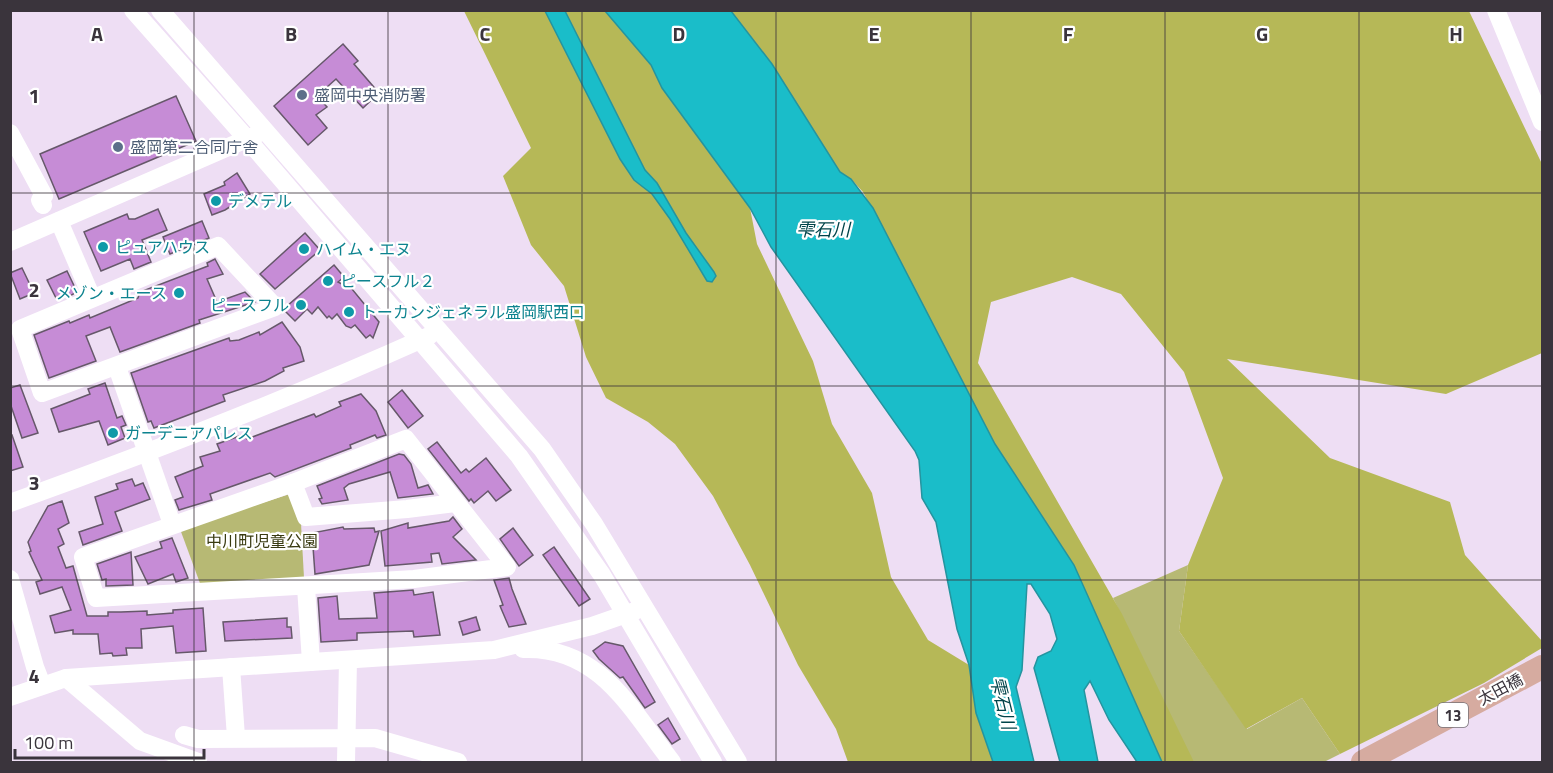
<svg xmlns="http://www.w3.org/2000/svg" width="1553" height="773" font-family="'Titillium Web','Noto Sans JP',sans-serif">
  <rect width="100%" height="100%" fill="#eedef4"/>
  <!-- green -->
  <g fill="#b7b974">
    <polygon points="290,494 301,523 304,578 201,586 180,529"/>
    <polygon points="1188,565 1179,631 1247,729 1302,698 1340,754 1324,762 1193,762 1113,598"/>
  </g>
  <!-- forest -->
  <g fill="#b6b857">
    <polygon points="464,11 545,11 620,159 635,180 652,194 714,272 686,233 657,183 645,170 565,11 605,11 651,65 662,88 750,208 757,244 813,361 832,424 872,493 891,577 928,640 969,665 976,713 993,762 848,762 836,729 798,665 750,565 713,496 675,444 648,422 606,398 586,357 564,286 531,245 503,176 531,148"/>
    <polygon points="731,11 1469,11 1542,164 1542,353 1446,394 1227,359 1330,458 1450,502 1465,555 1542,641 1542,648 1484,683 1340,754 1302,698 1246,729 1179,631 1188,565 1223,478 1184,372 1121,294 1072,277 991,302 978,363 1122,614 1194,762 1162,762 1074,565 995,444 863,192 851,179 840,172 772,64"/>
  </g>
  <!-- water -->
  <g fill="#1abdc9" stroke="#24949f" stroke-width="1.5">
    <polygon points="545,11 565,11 645,170 657,183 686,233 714,272 716,276 712,282 707,281 670,219 652,194 634,180 620,159"/>
    <polygon points="605,11 731,11 772,64 840,172 851,179 873,208 995,444 1074,565 1162,762 1137,762 1109,720 1090,681 1084,690 1098,762 1060,762 1034,668 1038,657 1051,651 1057,639 1050,614 1031,584 1027,584 1022,670 1016,687 1034,762 993,762 976,713 969,665 957,629 936,522 922,498 919,460 915,451 771,247 750,208 662,88 651,65"/>
  </g>
  <!-- building -->
  <g fill="#c68cd6" stroke="#66586a" stroke-width="1.5">
    <polygon points="343,44 358,61 354,64 379,93 363,108 336,79 317,96 327,107 316,115 327,128 308,145 274,106"/>
    <polygon points="176,96 196,141 59,199 40,154"/>
    <polygon points="237,173 250,194 225,210 212,215 204,194 225,185 224,182"/>
    <polygon points="158,209 167,230 142,240 151,262 134,269 130,259 101,271 84,232 127,214 129,219 135,219"/>
    <polygon points="202,221 209,238 170,254 163,237"/>
    <polygon points="305,233 320,250 275,289 260,274"/>
    <polygon points="215,259 223,274 207,279 217,302 245,292 255,302 199,320 200,323 120,352 110,327 86,336 96,361 49,378 34,335 69,321 70,323 89,315 90,318 138,298 140,292 208,266 207,263"/>
    <polygon points="334,265 344,277 338,282 352,289 379,322 373,338 370,335 366,338 355,325 351,328 346,326 337,314 332,319 329,316 327,318 318,307 312,314 307,309 295,321 285,311 286,307"/>
    <polygon points="22,268 34,293 20,299 10,273"/>
    <polygon points="67,271 77,292 68,297 66,293 56,298 47,280"/>
    <polygon points="282,322 300,347 304,361 283,368 284,371 265,381 223,395 225,401 154,428 151,421 148,422 131,373 229,338 230,341 239,340 259,332 260,335"/>
    <polygon points="105,383 117,418 122,416 126,425 121,427 125,438 108,445 99,421 59,432 51,409 90,394 88,389"/>
    <polygon points="20,385 38,433 22,438 10,403 10,388"/>
    <polygon points="402,390 423,416 408,428 388,402"/>
    <polygon points="361,394 376,411 386,435 377,438 375,435 350,445 351,448 275,477 270,473 210,494 212,500 179,510 175,500 183,497 175,477 203,466 200,457 220,451 217,444 245,434 247,439 314,414 316,417 341,406 339,402"/>
    <polygon points="12,435 23,467 10,471 10,436"/>
    <polygon points="437,442 461,473 466,469 469,472 486,458 511,490 496,501 488,491 474,503 471,499 469,501 428,449"/>
    <polygon points="399,454 404,455 411,464 418,488 428,485 433,494 398,498 390,472 349,484 344,488 348,500 322,504 319,499 322,498 317,486"/>
    <polygon points="132,479 135,486 143,483 150,499 115,512 122,531 83,545 79,532 103,524 95,497 118,489 116,484"/>
    <polygon points="62,501 69,523 58,529 64,544 58,547 66,568 73,566 87,616 108,616 108,612 121,612 147,611 147,615 173,613 173,610 203,608 206,651 176,653 173,626 141,629 142,648 126,648 127,655 113,656 112,653 100,654 98,634 73,634 73,630 55,633 50,616 71,610 62,587 40,594 36,582 42,580 29,552 31,551 28,542 48,506"/>
    <polygon points="453,517 462,529 453,537 476,560 442,564 439,553 431,554 432,562 385,566 381,531 408,523 408,528 449,521"/>
    <polygon points="343,527 344,529 374,528 375,532 379,531 369,565 315,574 312,533"/>
    <polygon points="513,528 533,555 519,566 500,539"/>
    <polygon points="172,538 188,578 176,582 173,574 148,584 135,557 162,548 160,542"/>
    <polygon points="554,547 590,599 579,606 543,555"/>
    <polygon points="131,552 133,585 106,586 106,579 102,580 97,564"/>
    <polygon points="509,578 512,589 526,624 509,627 500,606 503,605 494,580"/>
    <polygon points="413,590 414,595 433,592 440,635 414,637 413,631 357,633 357,640 321,642 318,598 337,596 339,619 377,618 374,593"/>
    <polygon points="476,617 480,630 463,635 459,622"/>
    <polygon points="287,618 287,627 291,627 292,638 225,641 223,622"/>
    <polygon points="605,642 623,646 655,702 645,708 623,677 620,678 599,659 593,651"/>
    <polygon points="668,718 680,739 672,744 658,725"/>
  </g>
  <g fill="none" stroke-linecap="round" stroke-linejoin="round">
    <!-- minor -->
    <g stroke="#fff" stroke-width="18">
      <polyline points="133,10 247,139 519,456 602,575 713,762"/>
      <polyline points="160,10 542,449 594,524 738,762"/>
      <polyline points="1496,10 1542,122"/>
      <polyline points="10,133 44,196 40,200 43,205"/>
      <polyline points="59,221 92,298"/>
      <polyline points="10,242 256,135"/>
      <polygon points="218,246 275,307 42,393 20,329"/>
      <polyline points="117,367 172,524"/>
      <polygon points="406,439 507,567 414,579 96,598 83,557 293,483"/>
      <polyline points="293,483 306,517 407,509 455,503"/>
      <path d="M10,503C152,452 291,398 429,336"/>
      <polyline points="10,579 35,667 42,685"/>
      <polyline points="306,587 311,662"/>
      <path d="M523,649C600,646 631,710 672,762"/>
      <polyline points="231,667 236,737"/>
      <polyline points="66,678 140,741 198,762"/>
      <polyline points="10,697 66,678 494,650 592,626 635,611"/>
      <polyline points="184,735 198,739 375,738 458,762"/>
      <polyline points="346,762 348,660"/>
    </g>
    <!-- major -->
    <polyline stroke="#d6aba0" stroke-width="24" points="1363,762 1542,667"/>
  </g>
  <!-- grid -->
  <path fill="none" stroke="#3a343c" stroke-width="1.5" stroke-opacity="0.55" d="M194,10V762M388,10V762M582,10V762M776,10V762M971,10V762M1165,10V762M1359,10V762M10,193H1542M10,386H1542M10,580H1542"/>
  <!-- markers -->
  <g fill="#5c6f8a" stroke="#fff" stroke-width="2">
    <circle cx="302" cy="95" r="6"/>
    <circle cx="118" cy="147" r="6"/>
  </g>
  <g fill="#0f9aa8" stroke="#fff" stroke-width="2">
    <circle cx="216" cy="201" r="6"/>
    <circle cx="103" cy="247" r="6"/>
    <circle cx="304" cy="249" r="6"/>
    <circle cx="328" cy="281" r="6"/>
    <circle cx="179" cy="293" r="6"/>
    <circle cx="301" cy="305" r="6"/>
    <circle cx="349" cy="312" r="6"/>
    <circle cx="113" cy="433" r="6"/>
  </g>
  <g text-anchor="middle" dominant-baseline="central" stroke-width="4.5" stroke-linejoin="round" paint-order="stroke">
    <!-- shield labels -->
    <rect fill="#fff" stroke="#757176" stroke-width="1.5" x="1438" y="703" width="30" height="24" rx="4.5"/>
    <g font-size="15" font-weight="bold" fill="#3a343c">
      <text x="1453" y="715">13</text>
    </g>
    <!-- service labels -->
    <g font-size="16" fill="#4e5e75" stroke="#fff" text-anchor="start">
      <text x="314" y="95">盛岡中央消防署</text>
      <text x="130" y="147">盛岡第二合同庁舎</text>
    </g>
    <!-- culture labels -->
    <g font-size="16" fill="#0d838f" stroke="#fff" text-anchor="start">
      <text x="228" y="201">デメテル</text>
      <text x="115" y="247">ピュアハウス</text>
      <text x="316" y="249">ハイム・エヌ</text>
      <text x="340" y="281">ピースフル２</text>
      <text x="167" y="293" text-anchor="end">メゾン・エース</text>
      <text x="289" y="305" text-anchor="end">ピースフル</text>
      <text x="361" y="312">トーカンジェネラル盛岡駅西口</text>
      <text x="125" y="433">ガーデニアパレス</text>
    </g>
    <!-- park labels -->
    <g font-size="16" fill="#393a11" stroke="#fff">
      <text x="262" y="541">中川町児童公園</text>
    </g>
    <!-- street labels -->
    <g font-size="16" fill="#3a343c" stroke="#fff">
      <text transform="translate(1500 689) rotate(-28)">太田橋</text>
    </g>
    <!-- water labels -->
    <g font-size="18" font-style="italic" fill="#00444a" stroke="#fff">
      <text x="823" y="229">雫石川</text>
      <text transform="translate(1003 703) rotate(76)">雫石川</text>
    </g>
  </g>
  <g font-size="20" text-anchor="middle" font-weight="bold" fill="#3a343c" stroke="#fff" stroke-width="4.5" stroke-linejoin="round" paint-order="stroke">
    <text x="97" y="41">A</text>
    <text x="291" y="41">B</text>
    <text x="485" y="41">C</text>
    <text x="679" y="41">D</text>
    <text x="874" y="41">E</text>
    <text x="1068" y="41">F</text>
    <text x="1262" y="41">G</text>
    <text x="1456" y="41">H</text>
    <text x="34" y="103">1</text>
    <text x="34" y="297">2</text>
    <text x="34" y="490">3</text>
    <text x="34" y="683">4</text>
  </g>
  <!-- border -->
  <rect width="1553" height="773" fill="none" stroke="#3a343c" stroke-width="24"/>
  <!-- scale -->
  <path d="M15 749v9h189v-9" fill="none" stroke="#3a343c" stroke-width="3"/>
  <text x="24" y="749" font-size="18" fill="#3a343c" stroke="#ffffff" stroke-width="4.5" paint-order="stroke">100 m</text>
</svg>
